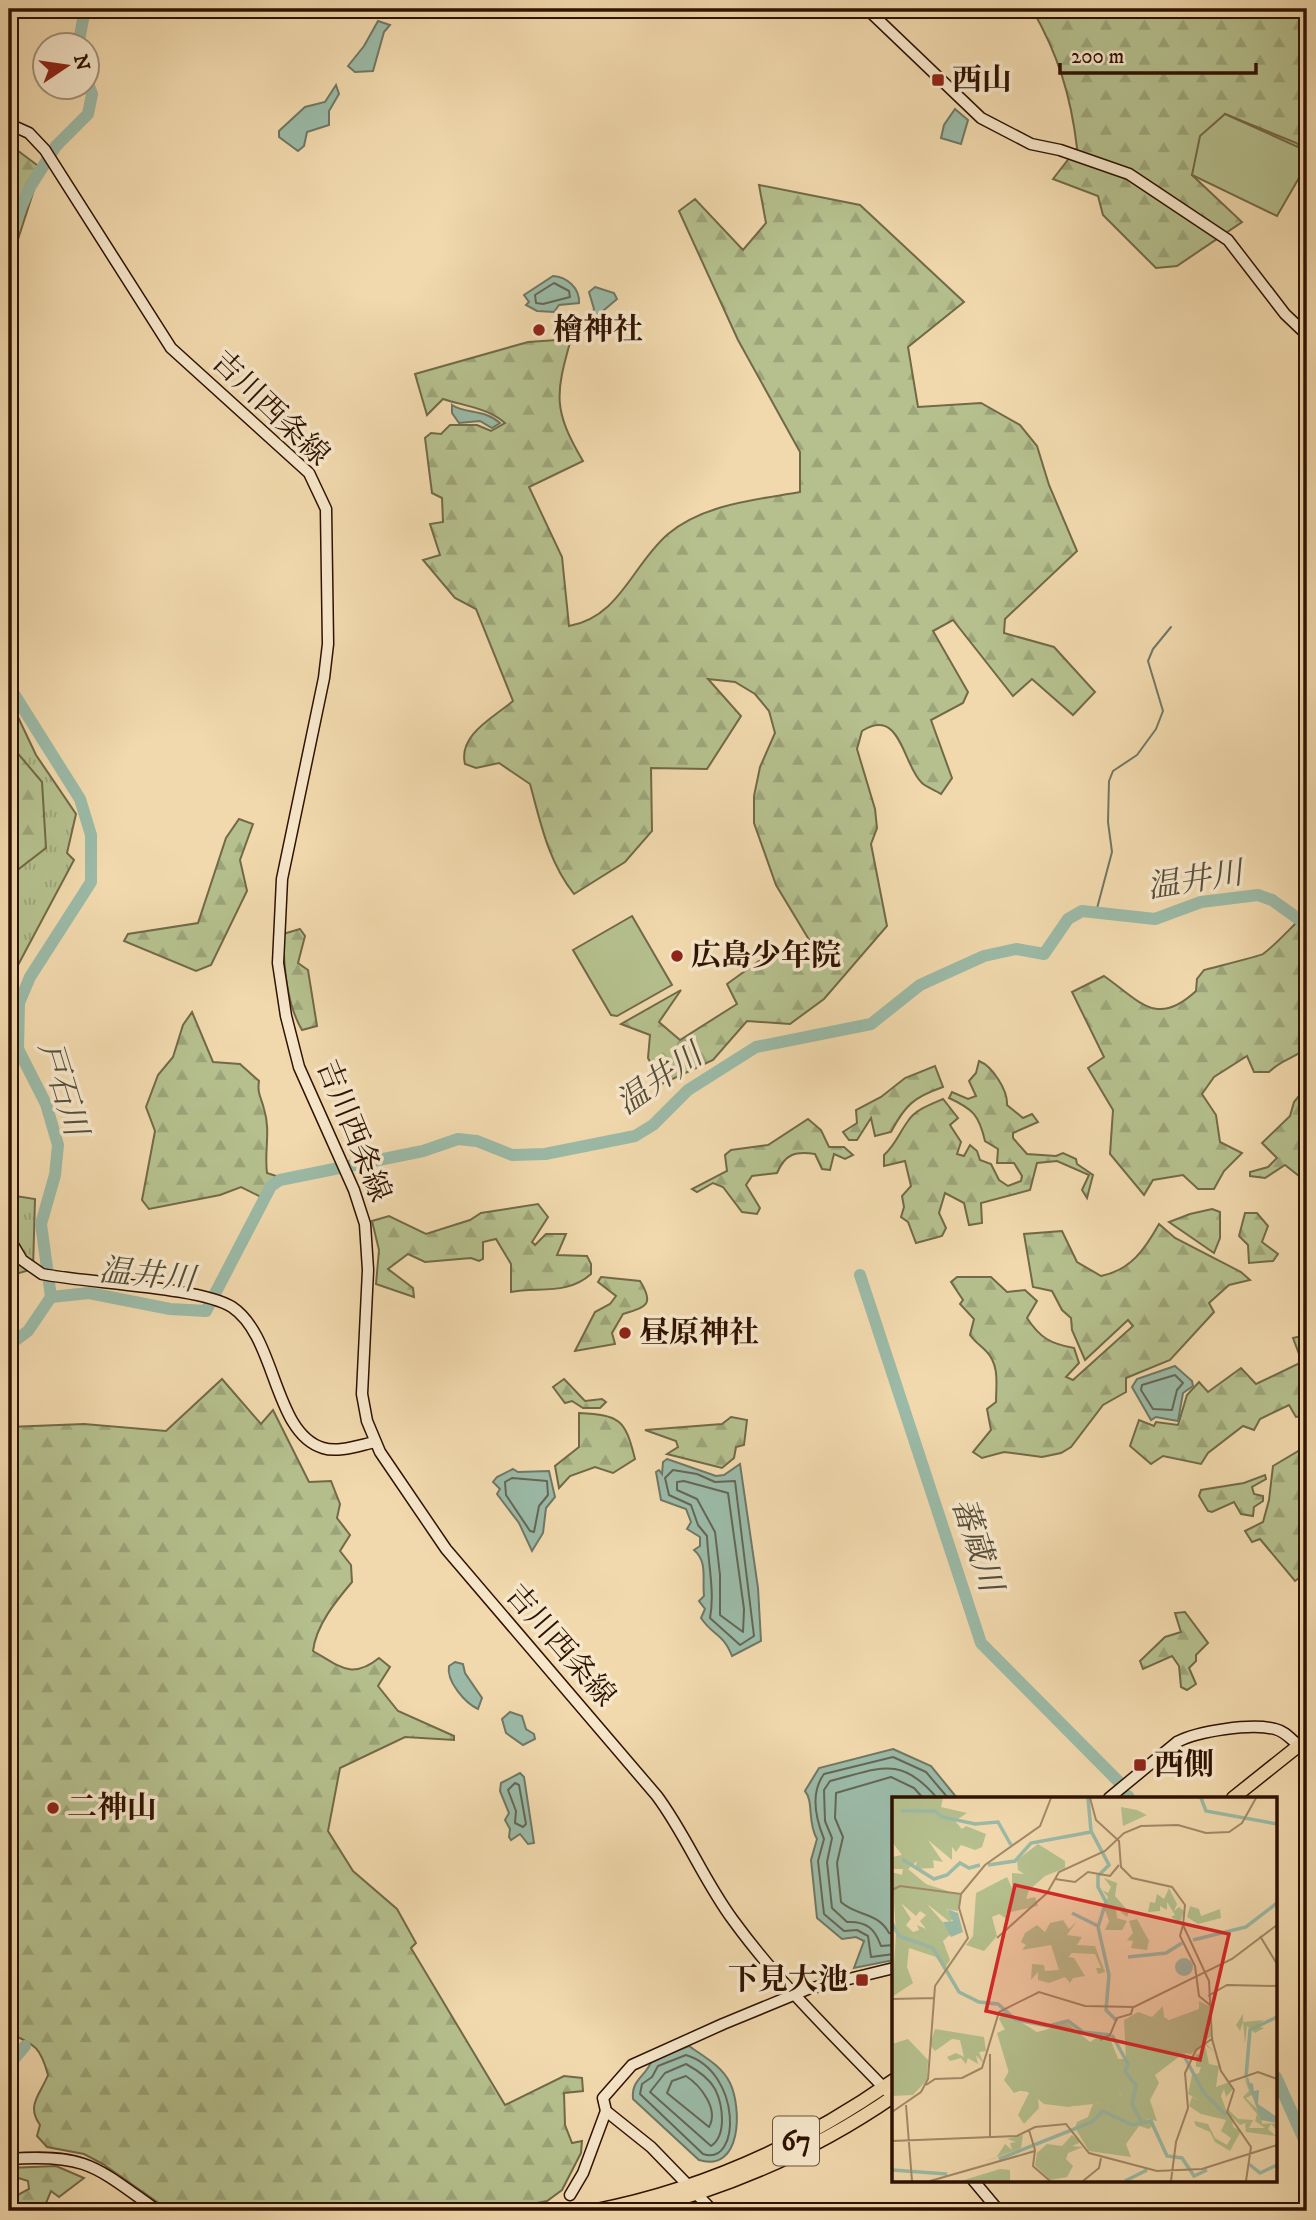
<svg xmlns="http://www.w3.org/2000/svg" width="1316" height="2220" font-family="'IM FELL DW Pica','Noto Serif JP',serif">
  <defs>
    <pattern id="grass-tufts" width="24" height="20" patternUnits="userSpaceOnUse" patternTransform="scale(1.75)"><rect width="24" height="20" fill="#b5c08e"/><path d="M3 7l-1-3M5 7V3M7 7l1-3M15 17l-1-3M17 17v-4M19 17l1-3" fill="none" stroke="#9ca479"/></pattern>
    <pattern id="forest-firs" width="22" height="20" patternUnits="userSpaceOnUse" patternTransform="scale(1.75)"><rect width="22" height="20" fill="#b5c08e"/><path d="M5 1l3.5 6h-7zM16 11l3.5 6h-7z" fill="#9ca479"/></pattern>
  </defs>
  <rect width="100%" height="100%" fill="#f1d9ad"/>
  <filter id="stains"><feTurbulence type="fractalNoise" baseFrequency=".00286" numOctaves="4"/><feColorMatrix values="0 0 0 0 .2 0 0 0 0 .09 0 0 0 0 .02 0 0 0 .5 -.17"/></filter>
  <radialGradient id="worn" r=".72"><stop offset=".6" stop-color="#630" stop-opacity="0"/><stop offset="1" stop-color="#630" stop-opacity=".3"/></radialGradient>
  <!-- grass -->
  <g fill="url(#grass-tufts)" stroke="#726947" stroke-width="2">
    <polygon points="9,698 36,755 76,814 67,853 74,860 9,982"/>
    <polygon points="9,1195 35,1199 33,1269 9,1276"/>
  </g>
  <!-- forest -->
  <g fill="url(#forest-firs)" stroke="#726947" stroke-width="2">
    <path d="M1032,9H1307V151L1296,143L1225,114L1192,175L1242,222L1177,266L1156,268L1103,215L1098,196L1053,179L1077,148C1071,96 1058,54 1032,9Z"/>
    <polygon points="9,144 41,168 9,267"/>
    <path d="M759,185L860,205L964,302L908,347L918,407L981,403L1020,425L1037,446L1049,485L1077,551L1005,619L1004,633L1054,647L1095,692L1073,715L1032,679L1013,696L953,620L933,631L968,692L963,703L931,720L952,778L941,794C935,790 926,787 922,783C903,766 901,706 862,731L857,749L875,809L877,828L871,844L887,926L824,999L790,1024L747,1021L713,1060L662,1084L648,1058L650,1035L621,1024L681,990L659,1022L680,1040L737,1004L727,984L759,961L811,943L776,885L754,823V796L760,767L775,733L769,711L755,694L735,682L708,679L741,716L707,769L651,768L652,831L625,862L574,894C548,861 541,824 530,784L499,763L476,768L465,764C458,735 493,718 513,701L476,609L455,598L423,560L440,555L430,524L443,522L442,498L432,493L425,438L431,433L441,434L450,425H477L491,431L505,423C488,408 465,406 443,399L427,415L415,374L528,342L571,339C555,395 553,410 583,461L529,487L562,557L569,626C620,617 632,565 668,534C704,504 755,500 800,492V452L738,340L679,211L695,199L743,250L766,223Z"/>
    <polygon points="9,743 42,782 46,848 11,875 9,820 16,796 9,780"/>
    <polygon points="239,819 253,824 240,860 247,891 211,965 196,971 124,941 128,934 198,923 226,838"/>
    <path d="M1297,922L1307,930V1047C1296,1058 1282,1059 1269,1072H1254L1247,1056L1214,1077L1202,1094L1216,1115L1220,1142L1242,1153L1224,1171L1214,1189H1198L1183,1175L1153,1180L1144,1195L1110,1154L1113,1110L1088,1068L1104,1057L1072,992L1104,976C1140,1001 1156,1028 1196,991L1197,979L1204,970C1211,968 1260,956 1263,954C1275,945 1286,933 1297,922Z"/>
    <path d="M300,929L305,936L298,963L308,970L317,1026L302,1030C286,1003 284,966 283,934Z"/>
    <path d="M192,1012L213,1062L240,1064L259,1081C257,1093 261,1097 264,1109C271,1131 264,1151 267,1173L279,1177L261,1197L241,1187L220,1195L149,1209L142,1200L155,1131L146,1107L158,1075L173,1057L183,1025Z"/>
    <path d="M979,1061C992,1066 1008,1090 1007,1105L1023,1118L1032,1114L1038,1122L1013,1133V1138L1027,1154L1056,1156L1063,1153L1076,1159L1077,1164L1093,1175L1087,1198L1082,1190L1089,1175L1057,1161L1037,1163L1030,1190L981,1203L982,1223L969,1225L964,1203L945,1193L939,1213L946,1228L942,1236L916,1243L908,1222L901,1217L904,1207L902,1196L911,1186L905,1161L884,1166V1155C896,1144 899,1133 908,1121C915,1110 931,1104 943,1099L958,1118L950,1125L961,1142L957,1154L964,1156L970,1145L977,1151L980,1160L991,1164L999,1180L1008,1186L1021,1181L1022,1176L1014,1163H997L998,1149L985,1141C979,1115 973,1109 949,1098L952,1092L968,1099L976,1096L969,1081L976,1073Z"/>
    <path d="M935,1066L943,1087C914,1097 905,1105 891,1132L875,1136L871,1118L857,1140H849L843,1132L857,1123L856,1110L881,1097L905,1078Z"/>
    <polygon points="1307,1086 1307,1173 1304,1180 1285,1165 1265,1178 1250,1176 1250,1172 1268,1167 1277,1158 1262,1143 1290,1116 1294,1102"/>
    <path d="M808,1119L821,1130L829,1147H844L853,1155L845,1159L834,1154L830,1170L822,1169L815,1154C795,1151 785,1154 777,1173L752,1176L746,1185L760,1208L757,1214L742,1212L723,1187L713,1183L697,1192L692,1189L727,1171L725,1155L731,1150L768,1145Z"/>
    <path d="M538,1204L548,1217L532,1242L535,1245L546,1234H566L557,1255L587,1256L591,1264V1274C568,1295 539,1287 511,1292V1264L496,1239L483,1242V1259L479,1261L471,1258L425,1262L408,1254L388,1269L413,1288L414,1297L376,1284L379,1250L372,1221L389,1216L426,1234L470,1220L481,1213Z"/>
    <polygon points="1212,1209 1220,1212 1220,1238 1214,1253 1169,1222 1190,1214"/>
    <polygon points="1245,1213 1257,1213 1268,1226 1262,1242 1278,1254 1273,1261 1249,1263 1248,1245 1239,1236"/>
    <path d="M1159,1224L1175,1238L1241,1272L1250,1280L1229,1285L1209,1303L1214,1312L1170,1360L1126,1378V1392L1103,1405L1071,1447L1061,1453L1042,1457L1004,1452L982,1458L973,1452L991,1430L987,1409L996,1402C996,1385 1000,1365 986,1351C980,1345 975,1342 970,1335L974,1319L960,1304L963,1300L951,1282L957,1277H991L1007,1292L1025,1290L1037,1301L1027,1318C1040,1338 1051,1344 1074,1348L1079,1363L1066,1377L1073,1380L1133,1326L1128,1320L1085,1360L1072,1330L1071,1318L1062,1310L1052,1291L1033,1287L1024,1234L1062,1231L1077,1262L1101,1276C1131,1270 1145,1249 1159,1224Z"/>
    <path d="M601,1277L640,1281C655,1305 646,1307 623,1314L612,1333L615,1344L575,1351L595,1312L610,1304L616,1296L598,1282Z"/>
    <polygon points="1306,1335 1307,1415 1296,1417 1289,1405 1260,1419 1254,1430 1243,1426 1208,1453 1201,1464 1163,1456 1151,1464 1130,1446 1139,1420 1154,1426 1156,1422 1178,1425 1187,1395 1199,1382 1208,1392 1241,1368 1256,1384 1302,1362 1293,1338"/>
    <path d="M222,1379L261,1424L273,1410L309,1482L331,1481L340,1504L337,1518L350,1535L340,1551L351,1565L352,1582C336,1601 316,1625 313,1651C339,1666 352,1680 379,1658L390,1667L378,1686L398,1711L454,1736V1740L405,1737L340,1768L328,1831L353,1871L397,1909L416,1943L411,1948L505,2105L564,2076L582,2078L583,2091L564,2093L565,2125L572,2143L582,2141L581,2153L562,2190L547,2201L527,2205L490,2211H170L103,2164L84,2154L47,2147L37,2136L40,2125C26,2105 40,2095 48,2075C40,2046 35,2045 9,2033V1427L84,1424L166,1431Z"/>
    <polygon points="564,1379 585,1401 602,1399 606,1402 600,1408 583,1408 572,1401 565,1403 553,1387"/>
    <path d="M579,1413C620,1415 625,1419 635,1459L613,1473L595,1467L570,1476L559,1488L555,1466L579,1447Z"/>
    <polygon points="731,1417 747,1420 744,1445 736,1447 734,1458 722,1468 667,1454 678,1447 676,1441 645,1430 722,1424"/>
    <polygon points="1300,1450 1307,1457 1307,1572 1295,1581 1260,1539 1252,1542 1245,1531 1263,1522 1269,1500 1273,1466"/>
    <polygon points="1265,1475 1266,1479 1252,1487 1254,1494 1263,1496 1263,1501 1254,1507 1253,1516 1241,1514 1234,1502 1212,1512 1208,1511 1199,1496 1201,1490 1244,1483"/>
    <polygon points="1185,1612 1208,1643 1196,1655 1196,1661 1189,1668 1196,1684 1187,1690 1181,1687 1179,1666 1172,1656 1143,1669 1140,1661 1165,1637 1181,1632 1175,1613"/>
    <polygon points="56,2166 84,2178 59,2197 51,2191 46,2203 48,2211 9,2211 9,2196 16,2196 29,2189 28,2181 9,2175 9,2168"/>
  </g>
  <!-- garden -->
  <g fill="#b5c08e" stroke="#726947" stroke-width="2">
    <polygon points="1225,114 1307,151 1307,164 1277,216 1192,175 1200,136"/>
    <polygon points="632,916 672,985 617,1016 611,1015 573,950"/>
  </g>
  <!-- water -->
  <g fill="#9bbaa7" stroke="#707764" stroke-width="2">
    <polygon points="378,21 390,25 384,32 373,71 355,72 348,66 364,46"/>
    <polygon points="336,85 339,94 329,111 329,125 307,132 304,146 298,151 279,137 279,131 305,107 325,102"/>
    <polygon points="955,109 968,120 961,144 941,138 944,125"/>
    <path d="M553,276C567,277 580,288 579,303L559,305L554,312L537,311L526,305L529,302L524,295Z"/>
    <polygon points="595,287 614,293 617,299 596,317 592,316 594,309 589,292"/>
    <path d="M452,405C465,414 485,409 500,423L492,428L480,421L459,423L452,413Z"/>
    <polygon points="1175,1366 1192,1381 1193,1386 1183,1393 1178,1421 1156,1417 1151,1420 1132,1387 1137,1379"/>
    <path d="M667,1459L716,1476L724,1475L740,1464L758,1588L761,1641L732,1656C723,1633 713,1636 701,1618L705,1609L699,1601L704,1596C702,1579 708,1562 694,1550L700,1546V1537L687,1529L691,1522L686,1509L661,1500L656,1472L659,1470L662,1474L663,1462Z"/>
    <polygon points="513,1469 518,1472 549,1471 555,1497 546,1508 543,1533 532,1551 519,1523 497,1494 500,1489 493,1482 497,1477"/>
    <path d="M455,1662L463,1664L465,1673L482,1698L478,1709C465,1703 446,1681 449,1666Z"/>
    <polygon points="510,1712 522,1716 526,1729 534,1734 535,1739 523,1745 506,1733 502,1719"/>
    <path d="M893,1749L931,1766L957,1798H894V1960L854,1968L864,1941L856,1937L842,1939L817,1918L811,1860L817,1839C807,1822 814,1802 805,1791L819,1768Z"/>
    <polygon points="520,1773 524,1777 534,1843 528,1844 520,1834 511,1840 509,1837 510,1829 505,1820 509,1813 500,1791 501,1783"/>
    <path d="M689,2046C703,2056 722,2066 730,2083C742,2108 742,2173 699,2160L633,2099C631,2079 646,2077 652,2060Z"/>
  </g>
  <g fill="none" stroke-linecap="round" stroke-linejoin="round">
    <!-- shore -->
    <g stroke="#656654" stroke-width="2">
      <polygon points="554,283 569,291 570,297 543,304 536,303 535,295"/>
      <polygon points="1175,1375 1183,1383 1177,1390 1172,1410 1153,1409 1141,1390 1142,1385"/>
      <path d="M673,1470L697,1474L715,1482L735,1481L754,1636L740,1645L710,1618C715,1592 708,1563 707,1536L698,1525L691,1505L669,1495L665,1478Z"/>
      <polygon points="512,1478 547,1481 548,1495 539,1506 534,1532 530,1531 506,1495 505,1482"/>
      <polygon points="684,1481 728,1493 744,1609 743,1632 720,1615 720,1575 715,1532 697,1499 677,1490 677,1482"/>
      <polygon points="515,1783 519,1785 526,1824 523,1827 515,1823 516,1811 508,1790"/>
      <path d="M894,1934L889,1933C878,1912 856,1916 841,1902L837,1863L843,1837L835,1818L836,1793L891,1777L914,1788L923,1798"/>
      <path d="M894,1945L881,1946C875,1929 867,1921 847,1922L832,1908L827,1862L832,1838L825,1821L824,1790L830,1781C879,1769 900,1754 937,1798"/>
      <path d="M894,1954L871,1957L868,1936L857,1930L844,1931L824,1914L818,1861L824,1839C815,1817 810,1793 824,1774L893,1757L926,1772L948,1798"/>
      <path d="M686,2055C742,2072 741,2167 703,2154L640,2094L642,2084L652,2077L658,2066Z"/>
      <path d="M686,2064C697,2070 709,2078 715,2089C723,2105 727,2135 711,2146L650,2092L665,2073Z"/>
      <path d="M686,2076C701,2086 719,2109 709,2127L667,2093L672,2081Z"/>
    </g>
    <!-- stream -->
    <polyline stroke="#707764" stroke-width="2" points="1096,912 1112,852 1108,822 1109,781 1113,771 1137,755 1156,729 1163,711 1148,661 1153,649 1171,627"/>
    <!-- river -->
    <g stroke="#9bbaa7" stroke-width="12">
      <polyline points="78,46 85,9"/>
      <polyline points="9,234 30,187 56,146 88,114 92,94 88,84"/>
      <polyline points="9,686 80,799 91,835 91,882 30,977 19,1003 18,1049 46,1104 58,1145 55,1175 41,1224 51,1297"/>
      <polyline points="860,1275 981,1643 1120,1783"/>
      <polyline points="51,1297 89,1293 170,1309 206,1311 271,1186 280,1180 423,1151 458,1139 477,1141 512,1155 545,1154 635,1136 653,1125 688,1090 756,1047 871,1024 920,985 984,956 1016,949 1044,954 1068,919 1082,911 1155,919 1201,902 1258,895 1272,900 1307,925"/>
      <polyline points="9,1345 28,1331 51,1297"/>
      <polyline points="1128,1796 1129,1798"/>
      <polyline points="9,2065 25,2046"/>
      <polyline points="1276,2077 1307,2146"/>
    </g>
    <defs>
      <g id="secondary">
        <polyline points="867,9 981,118 1031,144 1060,150 1129,174 1228,240 1285,314 1307,335"/>
        <path d="M9,124L29,133L45,150L171,348L309,473L326,509L328,644L324,678L282,879L278,963L286,1016L299,1067L354,1190L365,1224L368,1270L362,1394L367,1421L380,1452L446,1549L657,1796C686,1835 704,1881 733,1920C778,1982 834,2036 888,2092"/>
        <path d="M9,1238L22,1260L42,1274C86,1283 201,1287 232,1307C277,1337 273,1433 323,1448C338,1453 360,1445 375,1442"/>
        <path d="M1109,1798L1177,1742C1198,1731 1251,1723 1275,1729C1284,1731 1290,1738 1297,1744"/>
        <path d="M9,2159C88,2153 97,2168 158,2211"/>
        <polyline points="973,2180 999,2211"/>
        <polyline points="570,2195 583,2173 606,2111"/>
        <polyline points="713,2211 651,2147 606,2111 603,2098 632,2065 723,2024 808,1989 894,1968"/>
      </g>
      <g id="primary">
        <polyline points="1233,1798 1307,1739"/>
        <path d="M592,2211C701,2190 803,2144 894,2080"/>
        <path d="M637,2211C728,2188 816,2150 894,2096"/>
      </g>
    </defs>
    <!-- secondary casing -->
    <use href="#secondary" stroke="#2f1200" stroke-width="13"/>
    <!-- primary casing -->
    <use href="#primary" stroke="#2f1200" stroke-width="15"/>
    <!-- secondary -->
    <use href="#secondary" stroke="#f6e6ca" stroke-width="10"/>
    <!-- primary -->
    <use href="#primary" stroke="#f1d9ad" stroke-width="12"/>
  </g>
  <!-- markers -->
  <g fill="#8f2418" stroke="#f6e6ca" stroke-width="2.5">
    <rect x="931" y="73" width="14" height="14" rx="3.5"/>
    <circle cx="539" cy="330" r="7"/>
    <circle cx="677" cy="956" r="7"/>
    <circle cx="625" cy="1333" r="7"/>
    <rect x="1133" y="1758" width="14" height="14" rx="3.5"/>
    <circle cx="53" cy="1808" r="7"/>
    <rect x="855" y="1973" width="14" height="14" rx="3.5"/>
  </g>
  <g text-anchor="middle" dominant-baseline="central" stroke-width="7" stroke-linejoin="round" paint-order="stroke">
    <!-- shield labels -->
    <rect fill="#f6e6ca" stroke="#6b523d" stroke-width="2" x="773" y="2116.5" width="46" height="49" rx="5"/>
    <g font-size="28" font-weight="bold" fill="#2f1200">
      <text x="796" y="2141">67</text>
    </g>
    <!-- poi labels -->
    <g font-size="30" font-weight="bold" fill="#2f1200" stroke="#f6e6ca" text-anchor="start">
      <text x="952" y="80">西山</text>
      <text x="553" y="330">檜神社</text>
      <text x="691" y="956">広島少年院</text>
      <text x="639" y="1333">昼原神社</text>
      <text x="1154" y="1765">西側</text>
      <text x="67" y="1808">二神山</text>
      <text x="848" y="1980" text-anchor="end">下見大池</text>
    </g>
    <!-- street labels -->
    <g font-size="30" fill="#2f1200" stroke="#f6e6ca">
      <text transform="translate(270 409) rotate(44)">吉川西条線</text>
      <text transform="translate(353 1131) rotate(68)">吉川西条線</text>
      <text transform="translate(560 1646) rotate(49)">吉川西条線</text>
    </g>
    <!-- water labels -->
    <g font-size="32" font-style="italic" fill="#554d3a" stroke="#f6e6ca">
      <text transform="translate(1195 881) rotate(-9)">温井川</text>
      <text transform="translate(660 1080) rotate(-35)">温井川</text>
      <text transform="translate(62 1089) rotate(73)">戸石川</text>
      <text transform="translate(147 1276) rotate(6)">温井川</text>
      <text transform="translate(976 1545) rotate(72)">蕃蔵川</text>
    </g>
  </g>
  <!-- overview -->
  <g transform="translate(892 1797)">
    <rect width="385" height="385" fill="#f1d9ad"/>
    <path d="M174,225L198,245L210,237L217,239L227,264L223,289L239,312L218,305L184,309L152,297L122,293L105,236L125,227L145,236Z" fill="#b5c08e"/>
    <path d="M0,1H51L49,10L75,16L63,24L70,32L74,29L94,37L90,50L83,53L69,48L64,55L60,50V63L36,43L51,65L41,63L42,71L23,72L25,64L16,72L34,87L68,98L66,114L54,112L61,121L58,125L35,107L60,136L51,144L58,163L52,172L44,160L17,151L15,170L21,186L0,200L4,136L0,75L10,78L11,72H0V60L10,58L0,45ZM9,106L24,119L28,114L34,118L28,124L34,132L25,128L27,133L21,135L14,128L19,122ZM229,10L245,13L255,18L231,29ZM146,47L173,64V71L153,79L137,93L134,102L143,100L146,109L114,116L115,122L107,117L100,120L105,139L92,154L74,148L81,139L84,96L115,80L120,91V76L132,77L126,73L125,63ZM212,81L225,86L223,99L237,115L235,120L224,111L225,121L235,124L230,133H213L217,124L212,110L216,100L210,93L216,96L219,90ZM277,91L285,107L282,114L287,110L292,114L288,126L279,120L283,118L275,105V113L268,109V114L256,115L258,105L263,106L265,97L272,102ZM298,109L307,112L309,119L328,112L329,121L306,127L295,120ZM245,122L257,144L255,153L239,151L241,144L235,143L241,136L237,124ZM171,123L177,132L185,124L175,138L190,140L185,148L203,149L213,175L206,177L204,171H209L203,157L180,156L176,160L182,161L193,179L181,181L178,186L173,180L157,186L146,183V175L139,183L140,167L152,168L153,174L167,173L159,148L130,153L134,148L129,145L133,136L145,128L153,135L158,126ZM307,204L317,209L319,239L299,257L292,256L263,278L267,286L258,303L265,324L255,322L261,328L257,332L247,329L234,347L239,360L197,354L183,331L185,325L196,320L201,307L216,305L211,302L177,310L152,307L146,302L147,311L132,327L126,318L137,296L132,292L122,296L112,283L117,274L106,238L113,233L107,222L111,214L145,235L177,228L179,232L168,241L138,249L143,253L160,251L177,237L173,244L178,246L179,250L174,247L143,258L154,262L179,252L152,269L165,267L179,255L178,258L218,254L209,246L185,252L217,240L221,256L182,286L201,277L207,281L192,288L209,282L214,293L206,286L184,291L160,288L183,296L202,293L223,304L217,294L227,305L230,298L206,274L221,257L222,262H234L232,223L246,215L260,220L271,209L272,220L277,223L307,212ZM124,229L145,240L169,231L174,234L148,246L125,231L120,234ZM125,235L143,264H149L139,278L118,264L110,242L113,238L123,261L139,276L117,239L135,262L122,238ZM200,257H210L205,264L199,260L186,272L155,285ZM351,217V225L372,223L364,229L372,231L363,236L355,229L353,247L351,225L348,234L344,228ZM43,232L92,240L94,254L87,255L92,267L84,258L86,267L76,261L74,267L69,261L58,264L55,260L64,256L72,260L68,243L60,242L43,254L38,248ZM16,242L36,263L35,283L21,298L0,299V247ZM313,246L323,255L313,248L317,267L327,269L324,290L337,285L341,292L334,300L332,292L329,299L336,318V312L346,322L361,323L357,331H373L363,324L365,317L351,300L357,294L352,280L362,297L354,301L369,316L370,327L385,326V334L379,327L376,332L384,339L354,335L353,326L359,324L348,328L340,320L341,330L349,334L338,354L323,345L318,335L304,329L302,324L316,327L323,341L335,348L339,341L329,334L334,323L309,317L297,309L300,300L308,304L296,297L300,278L307,276L309,270H304V257L309,258ZM131,338L129,351L92,365L104,361L113,347L120,353L118,346L124,345L115,342ZM180,338L189,345L180,349L191,350L176,356L174,362L181,369L175,380L158,383L143,368L145,356L155,347L170,349ZM108,372L118,373V384H69Z" fill="#b5c08e" fill-rule="evenodd"/>
    <path d="M55,112L66,116L71,135L59,140L51,125L61,124ZM283 170a9 9 0 1 1 18 0a9 9 0 1 1-18 0ZM353,279L357,282V285L361,287L362,294L367,293L366,307L385,320V326L369,323Z" fill="#9bbaa7"/>
    <path fill="none" stroke="#9bbaa7" stroke-width="3.5" d="M196,1L199,34L217,68L206,79V90L214,105L206,130L217,178L214,213L225,224M309,1L314,14L385,27M9,14H43L50,20L83,27L106,25L119,48M10,62L42,82L55,78L68,66L77,71L88,68M96,68L123,64L139,46L199,35M180,116L206,129M0,126L7,139L41,151L67,195L87,205L106,207L124,223L156,229L176,224L191,235L219,238M301,143L354,130L385,106M236,160L274,156L290,146M220,238L236,267L233,275L244,288L240,307L249,324M291,257L312,296L334,318M354,280L358,233L385,220M107,362L200,325L211,314L240,328L259,324L275,359L290,361L302,379L315,373M357,367L368,376L385,368M0,373L55,377M233,384L255,373"/>
    <path fill="none" stroke="#a38968" stroke-width="2" d="M198,1L204,23L227,44L229,70L240,81L280,90L293,108L291,128L317,184L320,242L329,274L342,293L335,315L359,350L354,384M163,82L183,85L196,75L218,79L227,68M0,93L8,89L69,97M291,128L288,139L303,169L307,199L318,208M368,139L385,167M105,141L155,96L167,75L213,54L232,36L249,29L286,28L314,36L337,35L350,26L364,1M316,199L335,188L385,189M0,202L42,201M208,243L218,238L225,221L239,217L241,210M98,257V340M337,285L366,275L385,282M34,288L43,282L70,281L90,271L107,215L147,195L193,209L242,210L340,162L385,128M14,308L20,384M0,315L29,295L36,282L43,189L76,141L67,111L69,97L93,68L148,29L159,1M137,333L143,353L141,369L158,384M0,344L125,339L143,330L174,327L197,356L265,374L310,372L385,348M38,384L143,354M191,384L207,371L209,361M279,384L284,345L296,311L293,276L304,253L321,241"/>
    <path fill="#d62828" fill-opacity="0.15" stroke="#d62828" stroke-width="3.5" d="M123,88L337,137L308,263L94,214Z"/>
    <rect width="385" height="385" fill="none" stroke="#2f1200" stroke-width="3.5"/>
  </g>
  <!-- margin -->
  <rect width="1316" height="2220" fill="none" stroke="#f1d9ad" stroke-width="35"/>
  <rect x="10" y="10" width="1295" height="2199" fill="none" stroke="#2f1200" stroke-width="3.5"/>
  <rect x="18" y="18" width="1281" height="2185" fill="none" stroke="#2f1200" stroke-width="2"/>
  <!-- north arrow -->
  <g transform="translate(66 66) rotate(77)"><circle r="33" fill="#f6e6ca" stroke="#a69179" stroke-width="2"/>
  <path d="M0-5L12 26L0 18L-12 26Z" fill="#8f2418"/>
  <text y="-10" font-size="19" font-weight="bold" text-anchor="middle" fill="#2f1200">N</text>
  </g>
  <!-- scale -->
  <path d="M1060 63v10h196v-10" fill="none" stroke="#2f1200" stroke-width="3.5"/>
  <text x="1071" y="63" font-size="21" fill="#2f1200" stroke="#f6e6ca" stroke-width="5" paint-order="stroke">200 m</text>
  <rect width="100%" height="100%" filter="url(#stains)"/>
  <rect width="100%" height="100%" fill="url(#worn)"/>
</svg>
